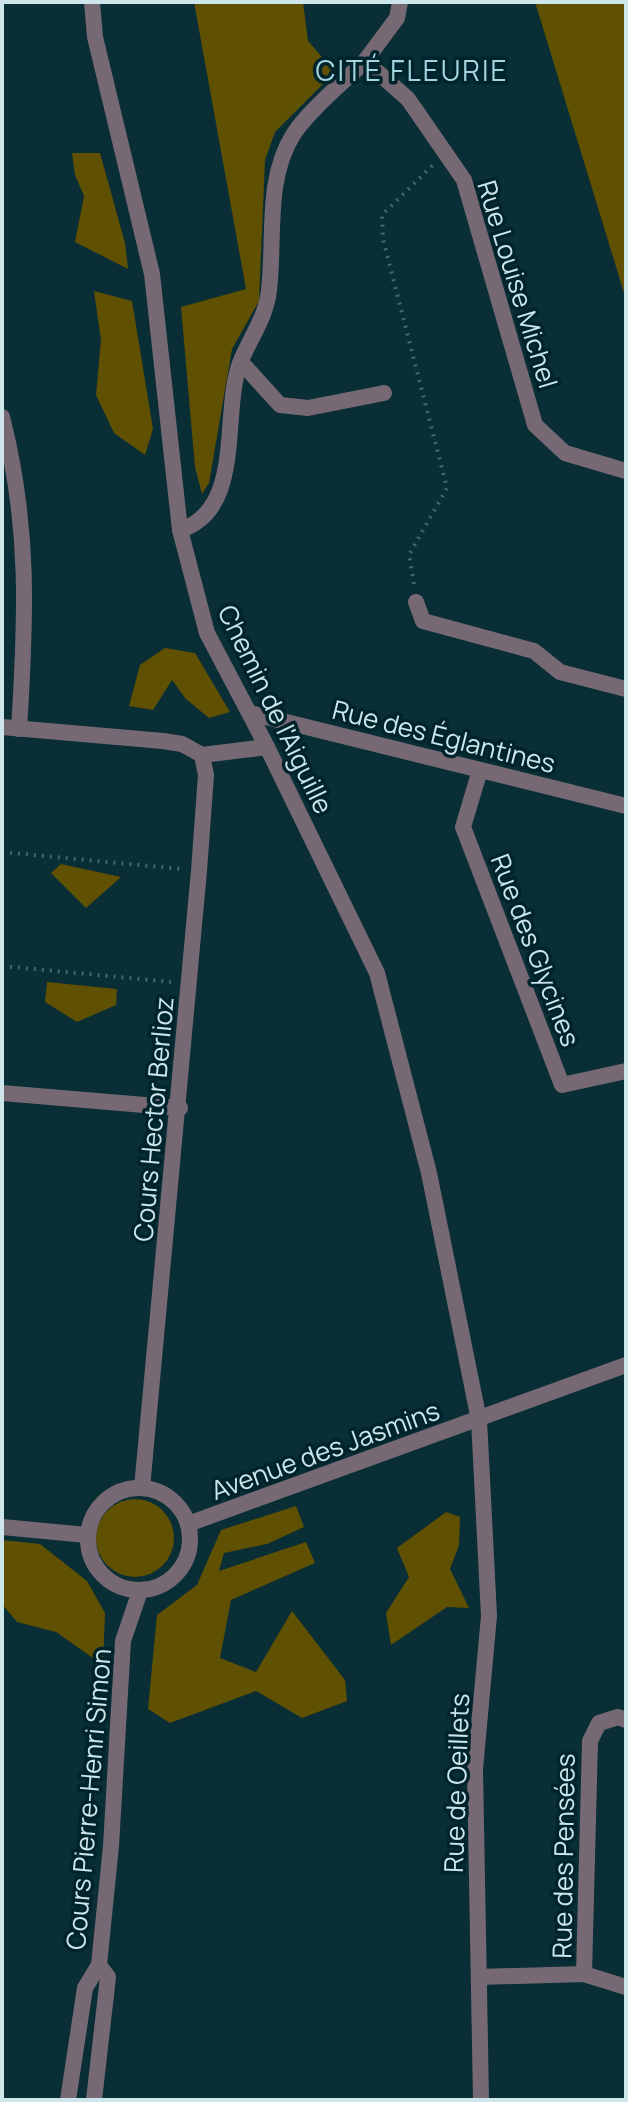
<svg xmlns="http://www.w3.org/2000/svg" width="628" height="2102" font-family="Manrope,sans-serif">
  <rect width="100%" height="100%" fill="#092e36"/>
  <!-- green -->
  <g fill="#605001">
    <polygon points="194,2 303,2 308,41 335,72 275,132 265,160 259,301 232,349 209,483 202,494 195,467 181,307 246,289"/>
    <polygon points="535,2 626,2 626,296 625,296"/>
    <polygon points="72,153 100,153 125,243 128,269 75,242 84,196 75,175"/>
    <polygon points="94,291 132,301 153,429 145,455 114,433 96,395 101,340"/>
    <polygon points="165,648 195,653 230,712 209,718 186,699 172,680 153,710 129,706 140,665"/>
    <polygon points="61,864 121,877 86,908 51,873"/>
    <polygon points="47,982 117,989 116,1005 77,1022 45,1002"/>
    <circle cx="135" cy="1538" r="39"/>
    <polygon points="296,1506 304,1527 267,1544 224,1553 219,1571 306,1542 315,1563 231,1600 220,1658 256,1672 292,1611 345,1680 347,1701 302,1718 256,1691 170,1723 148,1709 157,1615 197,1585 221,1530"/>
    <polygon points="446,1512 460,1517 459,1545 450,1569 469,1608 447,1607 391,1645 386,1613 409,1577 397,1548"/>
    <polygon points="2,1540 40,1544 87,1581 105,1613 103,1665 56,1632 17,1622 2,1604"/>
  </g>
  <g fill="none" stroke-linecap="round" stroke-linejoin="round">
    <!-- path -->
    <g stroke="#45666e" stroke-width="4" stroke-dasharray="2 6" stroke-linecap="butt">
      <polyline points="414,584 409,555 447,488 383,239 382,215 433,165"/>
      <polyline points="2,852 183,869"/>
      <polyline points="2,966 171,982"/>
    </g>
    <!-- minor -->
    <g stroke="#776974" stroke-width="16">
      <polyline points="92,2 95,37 152,274 180,530 207,633 267,747 377,973 429,1173 479,1420 489,1616 475,1769 481,2100"/>
      <polyline points="400,2 397,18 365,61 408,99 464,180 535,425 565,453 626,471"/>
      <polyline points="241,362 280,405 308,408 384,393"/>
      <path d="M2,417C30,526 26,618 19,729"/>
      <path d="M180,530C245,510 221,414 240,363C250,338 266,318 269,290C275,241 265,179 293,135C307,112 345,81 365,61"/>
      <polyline points="416,602 423,621 534,651 560,672 626,689"/>
      <polyline points="250,713 626,806"/>
      <polyline points="2,727 163,741 182,744 202,755"/>
      <polyline points="202,755 267,747"/>
      <polyline points="480,770 463,827 562,1085 626,1071"/>
      <polyline points="2,1093 180,1108"/>
      <polyline points="142,1488 199,871 206,775 202,755"/>
      <polyline points="584,1974 590,1741 599,1723 618,1717 626,1720"/>
      <polyline points="479,1977 584,1974 626,1987"/>
      <polyline points="68,2100 85,1988 99,1965 111,1846 123,1641 140,1591"/>
      <polyline points="94,2100 108,1977 99,1965"/>
    </g>
    <!-- tertiary -->
    <g stroke="#776974" stroke-width="16">
      <circle cx="139" cy="1539" r="51"/>
      <polyline points="188,1524 626,1365"/>
      <polyline points="2,1527 87,1535"/>
    </g>
  </g>
  <g text-anchor="middle" dominant-baseline="central" stroke-width="7" stroke-linejoin="round" paint-order="stroke">
    <!-- street labels -->
    <g font-size="26" fill="#cde6ec" stroke="#00242c">
      <text transform="translate(518 284) rotate(73)">Rue Louise Michel</text>
      <text transform="translate(276 709) rotate(64)">Chemin de l'Aiguille</text>
      <text transform="translate(444 736) rotate(14)">Rue des Églantines</text>
      <text transform="translate(536 950) rotate(69)">Rue des Glycines</text>
      <text transform="translate(153 1119) rotate(-85)">Cours Hector Berlioz</text>
      <text transform="translate(325 1450) rotate(-20)">Avenue des Jasmins</text>
      <text transform="translate(456 1783) rotate(-88)">Rue de Oeillets</text>
      <text transform="translate(88 1799) rotate(-85)">Cours Pierre-Henri Simon</text>
      <text transform="translate(563 1856) rotate(-89)">Rue des Pensées</text>
    </g>
    <!-- neighbourhood labels -->
    <g font-size="28" letter-spacing="2" fill="#a4d5e1" stroke="#00242c">
      <text x="412" y="70">CITÉ FLEURIE</text>
    </g>
  </g>
  <!-- border -->
  <rect width="628" height="2102" fill="none" stroke="#cde6ec" stroke-width="8"/>
</svg>
